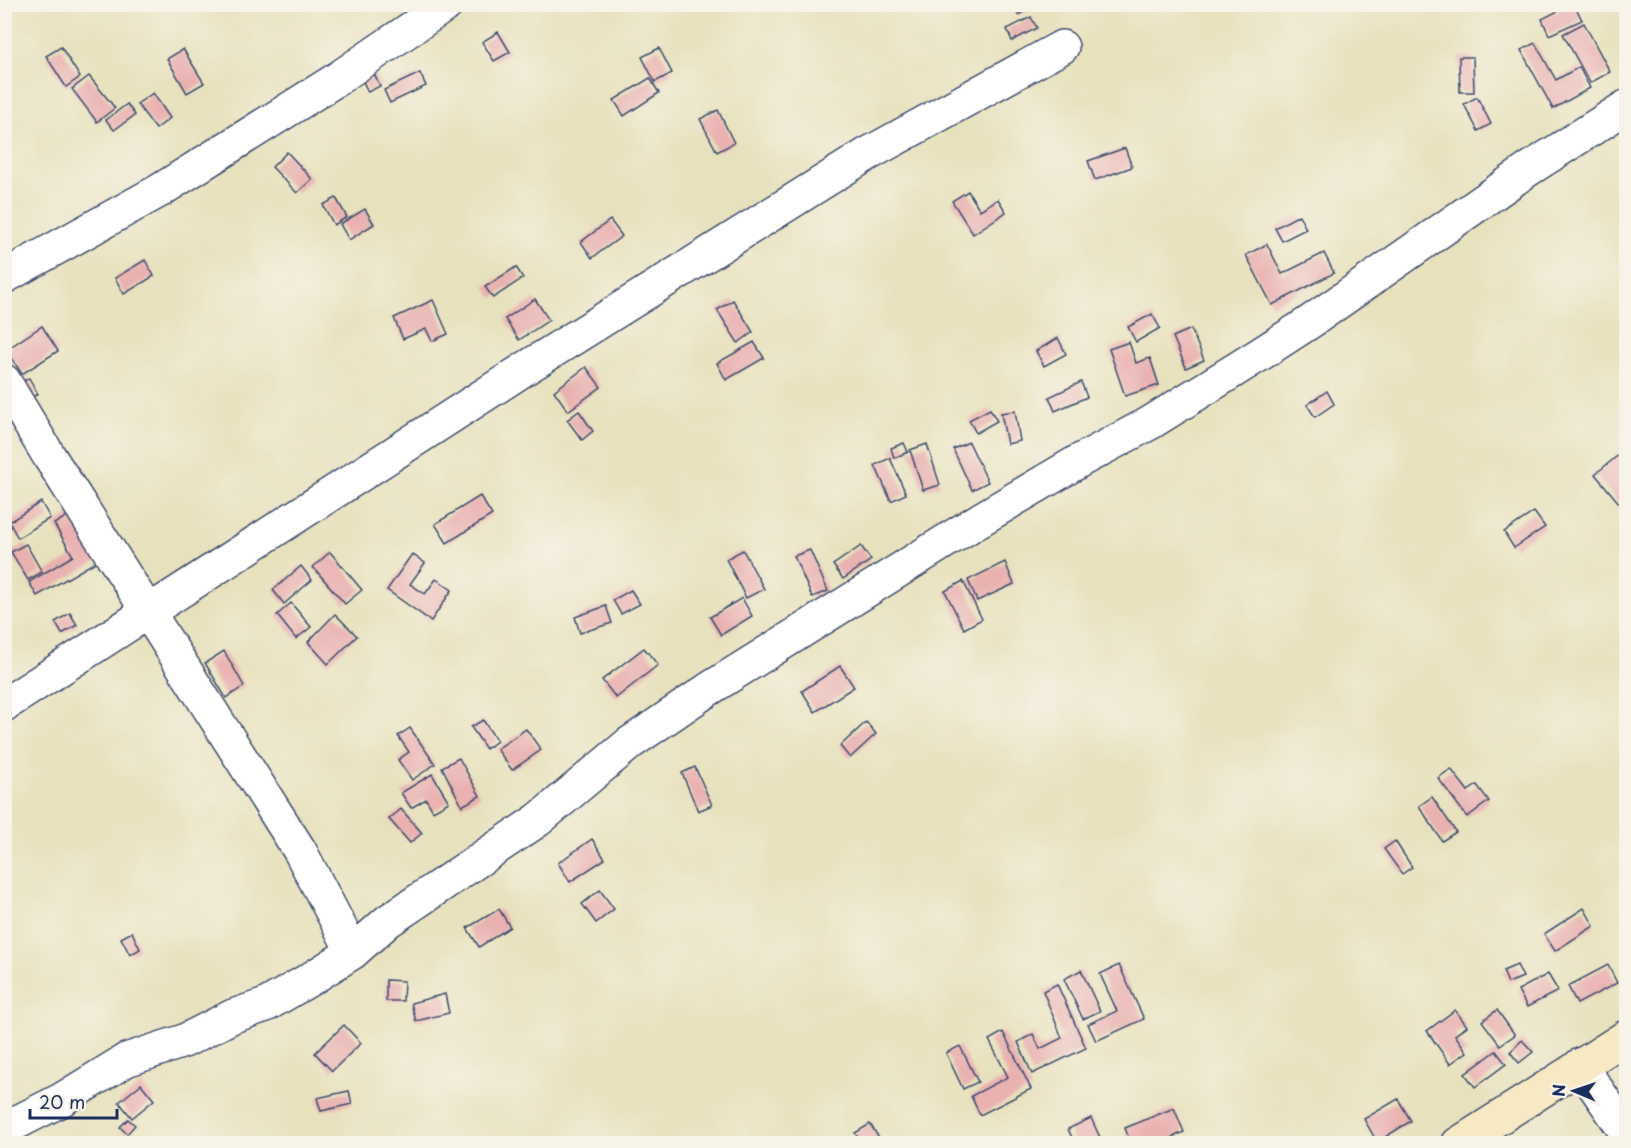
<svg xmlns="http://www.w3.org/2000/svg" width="1631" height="1148" font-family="'Playpen Sans',sans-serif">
  <rect width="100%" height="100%" fill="#f7f3e8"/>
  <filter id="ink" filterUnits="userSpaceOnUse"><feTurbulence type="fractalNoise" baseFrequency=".0167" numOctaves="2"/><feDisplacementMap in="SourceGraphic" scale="12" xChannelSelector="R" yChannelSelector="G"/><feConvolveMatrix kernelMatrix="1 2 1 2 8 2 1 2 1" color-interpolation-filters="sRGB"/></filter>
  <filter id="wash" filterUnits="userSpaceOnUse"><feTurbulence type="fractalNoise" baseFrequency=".008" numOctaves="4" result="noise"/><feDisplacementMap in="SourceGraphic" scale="24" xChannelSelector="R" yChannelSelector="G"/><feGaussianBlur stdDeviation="1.35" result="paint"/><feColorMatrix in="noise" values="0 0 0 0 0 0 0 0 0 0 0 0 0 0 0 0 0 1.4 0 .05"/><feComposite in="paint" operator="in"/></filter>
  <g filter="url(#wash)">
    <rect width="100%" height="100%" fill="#e8e1bd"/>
    <g id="blocks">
      <!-- building -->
      <g fill="#e9b1b0">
        <polygon points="1012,4 1029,4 1031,8 1018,15"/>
        <polygon points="1572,4 1574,4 1582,20 1549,35 1542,19"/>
        <polygon points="1031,17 1037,28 1012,41 1007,29"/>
        <polygon points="1584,23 1610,72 1590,83 1563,34"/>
        <polygon points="498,32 510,52 494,61 482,42"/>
        <polygon points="1535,43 1556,80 1579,67 1590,88 1553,109 1521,50"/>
        <polygon points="61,47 80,77 66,87 46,56"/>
        <polygon points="659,48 672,73 655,82 642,57"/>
        <polygon points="183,49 204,83 187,93 167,59"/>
        <polygon points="1459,57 1473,57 1474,92 1460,92"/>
        <polygon points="370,65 380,86 368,92 358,71"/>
        <polygon points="420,73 426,86 390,103 384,90"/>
        <polygon points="89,76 115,108 97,122 72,89"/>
        <polygon points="650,78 659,93 624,116 614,100"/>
        <polygon points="153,93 170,118 156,129 137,104"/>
        <polygon points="1477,97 1491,124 1478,131 1464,104"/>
        <polygon points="127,104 135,115 114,130 106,120"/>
        <polygon points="718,110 734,143 717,152 700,119"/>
        <polygon points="1125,148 1132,167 1095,180 1088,161"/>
        <polygon points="287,152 312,179 297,193 272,167"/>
        <polygon points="968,191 980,210 998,199 1006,212 973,234 952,201"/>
        <polygon points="336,198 347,217 334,225 323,205"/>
        <polygon points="365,209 374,224 349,240 340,224"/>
        <polygon points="1299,215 1306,229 1282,241 1275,228"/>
        <polygon points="610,220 622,236 592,258 581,242"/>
        <polygon points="1267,244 1282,274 1324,253 1334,273 1272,305 1246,255"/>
        <polygon points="145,260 154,276 124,294 115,278"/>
        <polygon points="516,267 523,278 493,298 485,287"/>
        <polygon points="535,299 549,320 519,340 505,319"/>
        <polygon points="433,300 448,334 432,341 426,329 403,339 394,318"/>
        <polygon points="733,300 753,332 738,343 717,310"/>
        <polygon points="1152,314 1160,328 1136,342 1128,327"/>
        <polygon points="42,326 58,351 22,374 6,350"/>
        <polygon points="1191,329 1204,360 1186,368 1173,337"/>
        <polygon points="1058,338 1066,354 1044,366 1036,351"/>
        <polygon points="754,342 764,358 726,380 717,363"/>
        <polygon points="1129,342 1136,363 1150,358 1159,385 1125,396 1109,349"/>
        <polygon points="586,367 601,387 568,411 554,391"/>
        <polygon points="29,378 38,394 25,401 16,386"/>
        <polygon points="1081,382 1087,397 1055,411 1049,397"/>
        <polygon points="1327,391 1334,404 1315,417 1307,405"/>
        <polygon points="990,409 997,421 976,433 969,420"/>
        <polygon points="579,411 593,431 582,440 567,420"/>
        <polygon points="1015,411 1020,441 1007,444 1001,413"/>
        <polygon points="969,442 988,482 972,490 953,449"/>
        <polygon points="904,443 908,452 894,458 891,448"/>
        <polygon points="927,444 940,485 923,490 910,450"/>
        <polygon points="1626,449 1626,475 1624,477 1626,481 1626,496 1619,503 1595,474"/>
        <polygon points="890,458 906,494 891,501 875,465"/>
        <polygon points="480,496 492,515 447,543 435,524"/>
        <polygon points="41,502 50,518 18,538 9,522"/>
        <polygon points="1534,512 1545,527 1514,548 1504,532"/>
        <polygon points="72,513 99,560 37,596 29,582 73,556 54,524"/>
        <polygon points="26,544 42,572 28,580 11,552"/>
        <polygon points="861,546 871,560 843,579 833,565"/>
        <polygon points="743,550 764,589 746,598 726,559"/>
        <polygon points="810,550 828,591 812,597 794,556"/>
        <polygon points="330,552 362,590 345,604 313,567"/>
        <polygon points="412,554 425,563 410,584 425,594 436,579 452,590 431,621 387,590"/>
        <polygon points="1005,562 1014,584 977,601 968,580"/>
        <polygon points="301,566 312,580 284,604 273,590"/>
        <polygon points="963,581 982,619 964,629 945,591"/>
        <polygon points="631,590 640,604 621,614 613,600"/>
        <polygon points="742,598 752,616 721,635 710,617"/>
        <polygon points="291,603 311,627 296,639 277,615"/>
        <polygon points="606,606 612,623 580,633 575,617"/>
        <polygon points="70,613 77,625 62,634 55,622"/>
        <polygon points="335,614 357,636 328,664 308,642"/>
        <polygon points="644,648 658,665 616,698 602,680"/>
        <polygon points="224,651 244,686 226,698 205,663"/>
        <polygon points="840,666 854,687 815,712 802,691"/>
        <polygon points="483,720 497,741 486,749 471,727"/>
        <polygon points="866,722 876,734 850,758 840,746"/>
        <polygon points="410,728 435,764 412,780 398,760 409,752 398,736"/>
        <polygon points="526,729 541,750 512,770 497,749"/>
        <polygon points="459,758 480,796 462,806 442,767"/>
        <polygon points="695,767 712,805 698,811 682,773"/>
        <polygon points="1451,769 1468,791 1477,785 1489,801 1467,817 1438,778"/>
        <polygon points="432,774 449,802 433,811 426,799 411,808 401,793"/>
        <polygon points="1432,797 1456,832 1442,841 1419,806"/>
        <polygon points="401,809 422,833 410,843 389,819"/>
        <polygon points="592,839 605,859 570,882 558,863"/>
        <polygon points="1395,841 1412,867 1402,874 1384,849"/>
        <polygon points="600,890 614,909 596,923 582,904"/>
        <polygon points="1584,908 1594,926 1555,951 1544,934"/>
        <polygon points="499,909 510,927 479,947 467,928"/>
        <polygon points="132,932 140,949 130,955 121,938"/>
        <polygon points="1119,965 1144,1019 1096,1041 1088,1024 1117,1011 1100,974"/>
        <polygon points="1517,965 1523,977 1508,983 1503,971"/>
        <polygon points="1608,965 1617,983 1577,1004 1568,986"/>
        <polygon points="1081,970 1100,1011 1083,1019 1064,979"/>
        <polygon points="1548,974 1558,991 1527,1007 1518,990"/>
        <polygon points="386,980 404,981 403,1001 386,1001"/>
        <polygon points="1057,984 1086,1048 1032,1074 1018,1042 1033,1034 1040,1049 1062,1038 1043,991"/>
        <polygon points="445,994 449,1013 416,1021 411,1003"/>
        <polygon points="1455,1010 1467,1026 1455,1035 1467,1052 1450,1064 1427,1031"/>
        <polygon points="1497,1010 1515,1035 1500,1045 1482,1021"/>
        <polygon points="344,1025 361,1043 332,1071 315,1053"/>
        <polygon points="1003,1032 1031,1089 980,1115 971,1096 1008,1077 989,1040"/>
        <polygon points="1522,1040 1533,1052 1519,1063 1510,1052"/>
        <polygon points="960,1046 978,1082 963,1089 946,1053"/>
        <polygon points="1496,1051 1506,1064 1475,1087 1465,1074"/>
        <polygon points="141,1084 154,1100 132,1118 119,1102"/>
        <polygon points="349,1091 352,1104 321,1111 317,1098"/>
        <polygon points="1398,1099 1411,1121 1377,1142 1364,1119"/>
        <polygon points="1174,1108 1184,1132 1157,1144 1131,1144 1125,1128"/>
        <polygon points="1091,1118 1103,1144 1075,1144 1068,1129"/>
        <polygon points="128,1119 135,1125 127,1134 120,1127"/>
        <polygon points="870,1124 883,1144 862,1144 855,1133"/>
      </g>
    </g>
  </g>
  <g filter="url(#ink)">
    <use href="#blocks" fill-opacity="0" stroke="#3a4a6c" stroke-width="1.5"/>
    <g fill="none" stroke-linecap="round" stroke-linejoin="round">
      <defs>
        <g id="street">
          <polyline points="4,277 159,191 334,81 447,4"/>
          <polyline points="4,381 49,456 300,851 353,952"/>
          <polyline points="4,705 526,368 866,155 1062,47"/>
          <polyline points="1580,1065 1626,1132"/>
          <polyline points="4,1129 61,1100 126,1060 184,1041 233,1016 266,1005 312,978 353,952 388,921 538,820 630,743 709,689 981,519 1079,461 1150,423 1259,355 1310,322 1529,169 1626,107"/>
        </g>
        <polyline id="secondary" points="1458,1144 1626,1037"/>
      </defs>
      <!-- street casing -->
      <use href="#street" stroke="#3a4a6c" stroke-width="36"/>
      <!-- secondary casing -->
      <use href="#secondary" stroke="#3a4a6c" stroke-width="36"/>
      <!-- street -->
      <use href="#street" stroke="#fff" stroke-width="33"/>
      <!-- secondary -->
      <use href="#secondary" stroke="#f7e9c3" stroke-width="33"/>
    </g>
  </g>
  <!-- margin -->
  <rect width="1631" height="1148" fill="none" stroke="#f7f3e8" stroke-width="24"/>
  <!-- north arrow -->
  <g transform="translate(1574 1091) rotate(272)" stroke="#f7f3e8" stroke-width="4.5" paint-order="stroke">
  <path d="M0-4.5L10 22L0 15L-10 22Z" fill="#1b2f5e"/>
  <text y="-9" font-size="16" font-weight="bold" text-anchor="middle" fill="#1b2f5e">N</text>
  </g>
  <!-- scale -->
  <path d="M30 1109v9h87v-9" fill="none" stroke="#1b2f5e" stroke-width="3"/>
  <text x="39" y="1109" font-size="18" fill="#1b2f5e" stroke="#f7f3e8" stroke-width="4.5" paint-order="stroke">20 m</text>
</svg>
